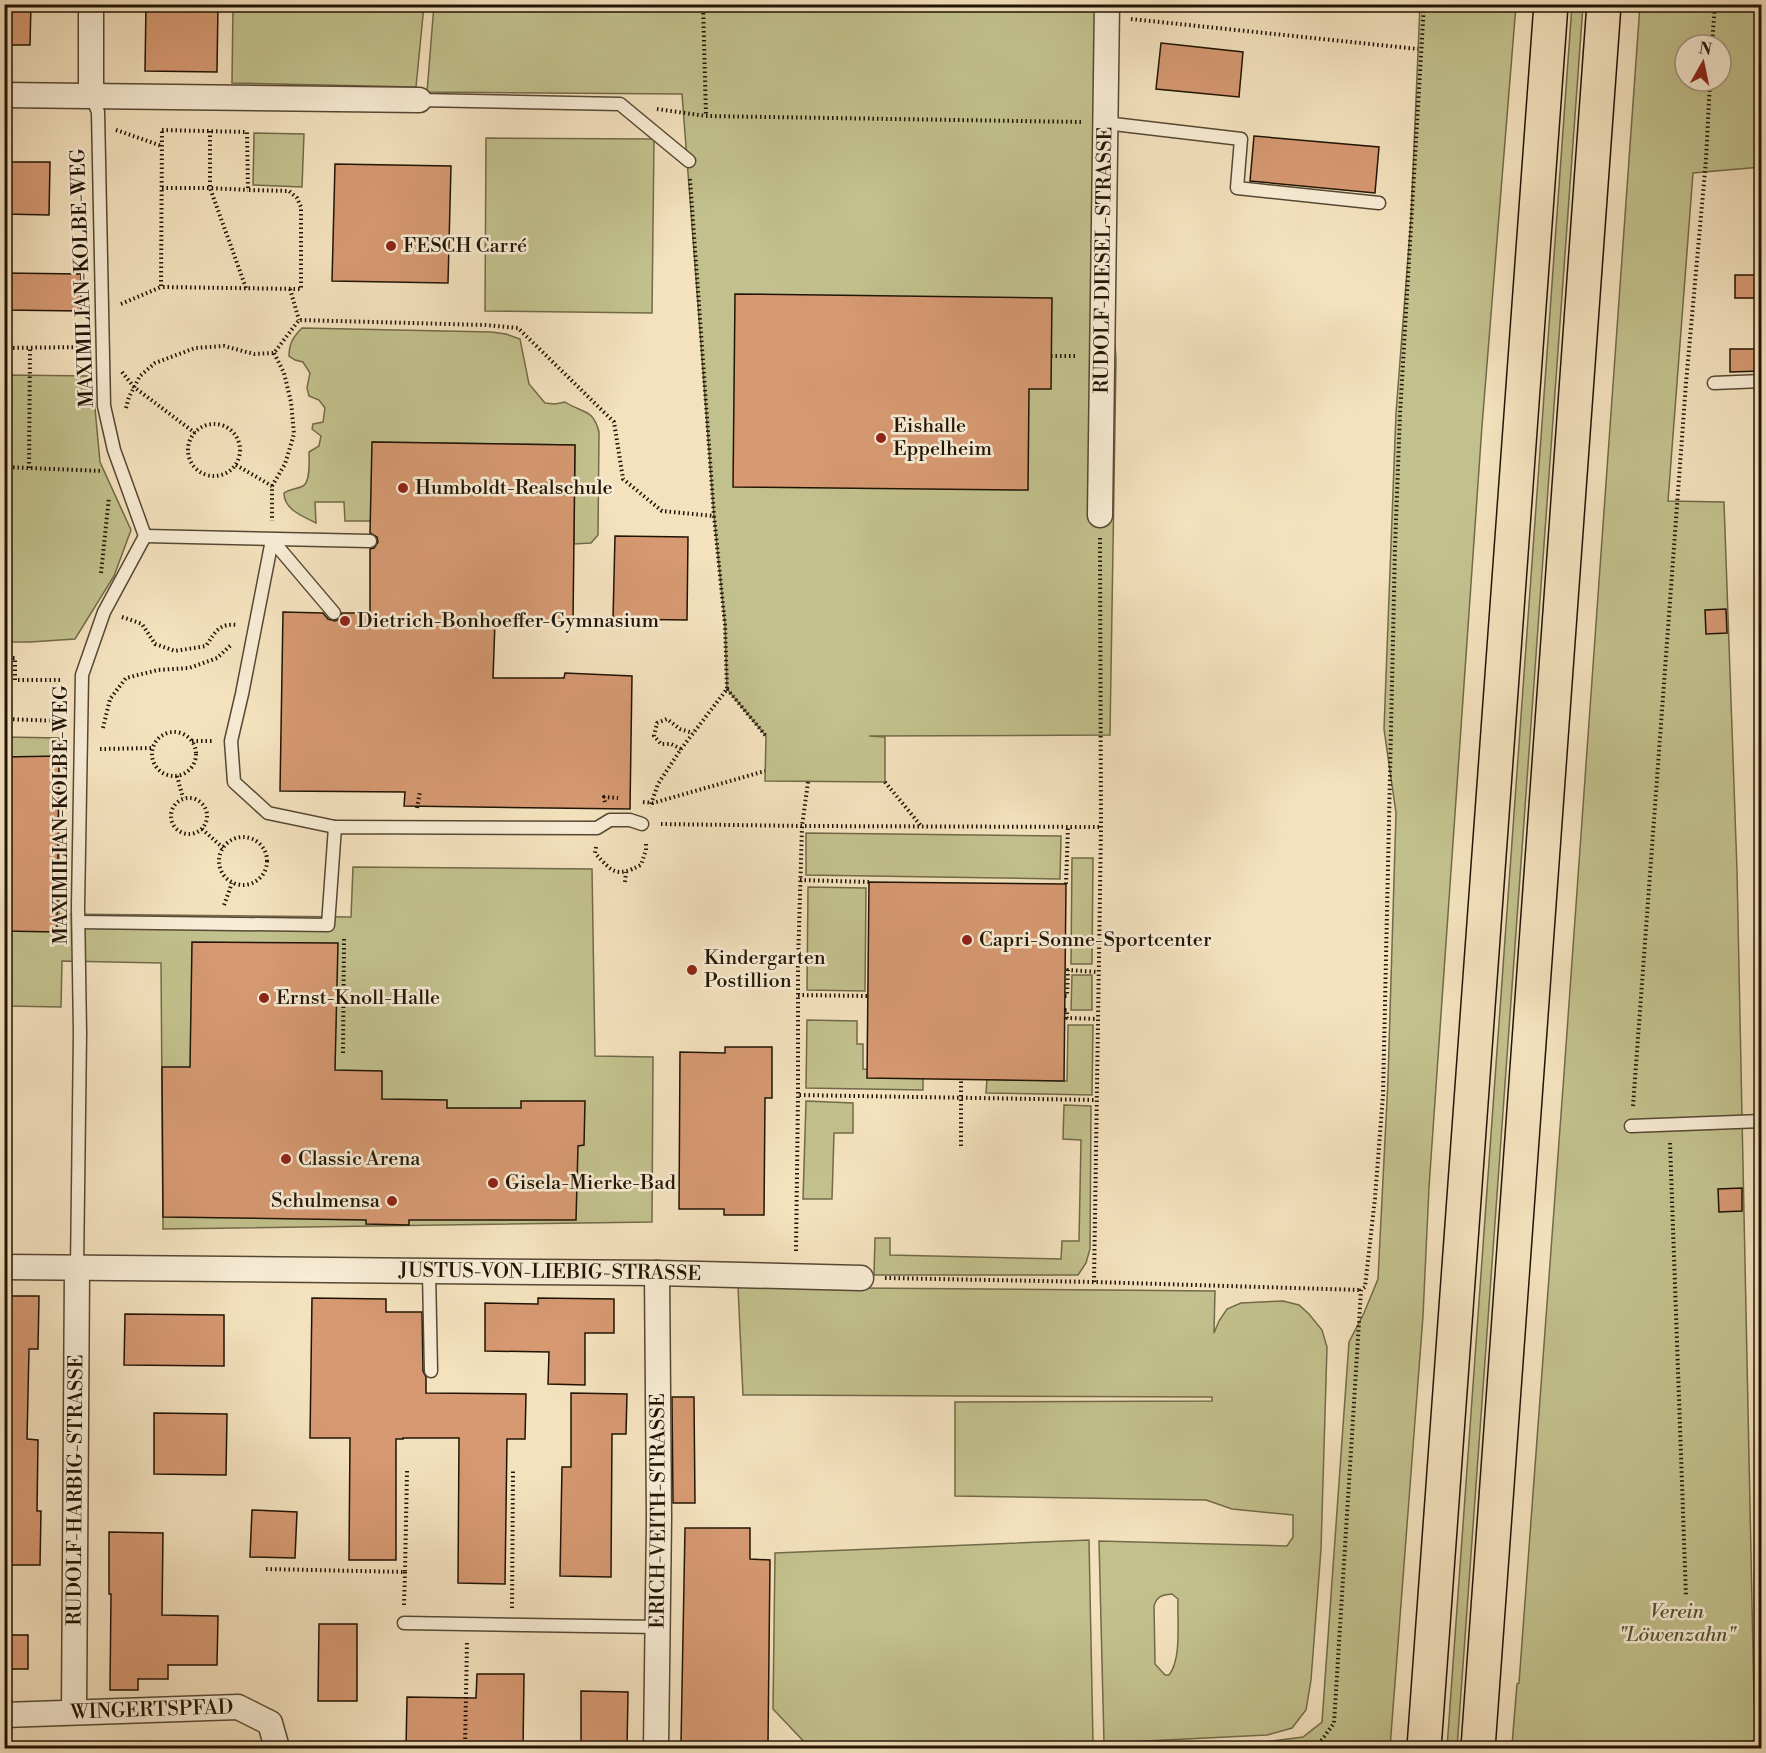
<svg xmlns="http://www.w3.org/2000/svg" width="1766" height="1753" font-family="'Libre Bodoni',serif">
  <rect width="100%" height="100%" fill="#f4e2be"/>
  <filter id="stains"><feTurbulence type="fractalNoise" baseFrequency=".00333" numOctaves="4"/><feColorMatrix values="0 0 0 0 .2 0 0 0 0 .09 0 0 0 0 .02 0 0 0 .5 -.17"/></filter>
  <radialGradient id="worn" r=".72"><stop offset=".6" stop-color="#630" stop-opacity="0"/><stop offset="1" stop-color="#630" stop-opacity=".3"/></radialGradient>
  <!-- green -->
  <g fill="#c2c18d" stroke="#726a49" stroke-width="1.5" fill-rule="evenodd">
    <polygon points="233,5 424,5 416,87 232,83"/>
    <polygon points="434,5 1100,5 1101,112 1116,360 1110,735 869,736 885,737 885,782 765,781 766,736 727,689 725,625 714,516 682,94 427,92"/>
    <path d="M1420,5H1516L1482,426L1429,1187L1423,1316L1390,1748H810L773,1709L775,1553L1089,1540L1093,1742L1104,1743L1099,1541L1287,1546L1293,1537V1515L1232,1509L1206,1500L955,1496V1402L1212,1401V1397L743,1395L738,1287L1215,1291L1214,1333L1219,1321L1227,1309L1241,1303L1283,1301L1299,1305L1309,1314L1322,1330L1327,1347L1321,1549L1311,1680L1306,1710L1292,1728L1267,1735L1125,1742H1265L1303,1737L1322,1722L1349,1342L1364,1313L1378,1279L1388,1080L1396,813L1384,729L1396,413L1411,218ZM1172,1594L1178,1599C1177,1620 1182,1659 1169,1675H1165L1155,1664L1154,1606C1157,1596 1162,1595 1172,1594Z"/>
    <polygon points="1572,5 1583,5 1457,1748 1447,1748"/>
    <path d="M1640,5H1761V167L1693,173L1668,501L1724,502L1737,871L1754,1702L1761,1703V1741L1557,1747V1744L1512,1745L1517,1684L1519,1683L1564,1074ZM1685,45H1721V81H1685Z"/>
    <polygon points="254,133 304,134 302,187 253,185"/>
    <polygon points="486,138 654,139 652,313 485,311"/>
    <path d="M302,328L491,332L506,334L520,339L529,384L545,403L555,404L565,402C583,414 593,408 599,432L598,535L591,543L574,544L575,445L373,442L371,521H345L344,502H315L316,523C303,516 284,510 284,493C290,489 297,489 303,486C311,481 309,460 309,452L319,446L321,436L312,429L313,424L323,422L325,408L319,400L309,396L307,388L310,373L303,362L295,360L289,356C289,344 293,337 302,328Z"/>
    <polygon points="5,375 92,376 100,462 131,530 114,576 75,639 30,642 5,642"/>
    <polygon points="5,737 59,738 59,914 351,917 353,867 592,869 595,1056 653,1057 652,1222 163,1229 161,963 62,961 61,1007 5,1006"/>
    <polygon points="806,833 1061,836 1060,879 806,875"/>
    <polygon points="1072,858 1093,858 1092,964 1071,964"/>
    <polygon points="808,887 866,888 865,991 807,990"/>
    <polygon points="1072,975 1092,975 1092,1010 1071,1010"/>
    <polygon points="807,1020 857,1021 857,1044 863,1044 863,1069 885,1070 923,1076 923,1090 806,1088"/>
    <polygon points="1068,1025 1093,1025 1092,1095 986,1093 987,1079 1067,1081"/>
    <polygon points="806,1101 853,1103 853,1133 834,1133 832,1199 803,1199"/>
    <polygon points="1064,1105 1091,1106 1090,1249 1086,1263 1078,1275 874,1275 875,1238 890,1238 890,1255 1061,1259 1062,1241 1079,1241 1081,1140 1063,1139"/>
  </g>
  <!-- building -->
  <g fill="#d69972" stroke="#211405" stroke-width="1.5">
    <polygon points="4,4 31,4 30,45 4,45"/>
    <polygon points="146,4 218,4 217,72 145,71"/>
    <polygon points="1161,43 1243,52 1239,97 1156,89"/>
    <polygon points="1254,136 1379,147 1375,193 1250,181"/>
    <polygon points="4,162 50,162 49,215 4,214"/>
    <polygon points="335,164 451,166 448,283 332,281"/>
    <polygon points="4,273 81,274 81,311 4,310"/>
    <rect x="1735" y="275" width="26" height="23"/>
    <polygon points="735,294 1052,298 1051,389 1029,389 1028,490 733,487"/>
    <polygon points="1730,349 1761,349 1761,371 1730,372"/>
    <polygon points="372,442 575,445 573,623 495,622 493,678 564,678 565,673 632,676 630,809 404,806 405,792 280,791 283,612 323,613 328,619 335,621 340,619 342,613 370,613 370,549 374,548 378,542 377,537 370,533"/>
    <polygon points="615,536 688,537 687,620 613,619"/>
    <polygon points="1726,609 1727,633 1706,634 1705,610"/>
    <polygon points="59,756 57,932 4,931 4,757"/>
    <polygon points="869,882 1066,884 1064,1081 867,1078"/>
    <polygon points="192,942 338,943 335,1070 382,1071 382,1099 447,1100 447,1108 521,1108 521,1101 585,1101 584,1145 578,1146 576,1220 409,1220 409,1225 366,1224 366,1220 163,1217 162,1067 190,1067"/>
    <polygon points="725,1047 772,1047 772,1098 765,1098 764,1215 724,1215 724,1209 679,1209 680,1052 725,1053"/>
    <polygon points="1742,1188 1742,1211 1719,1212 1718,1189"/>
    <polygon points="4,1296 39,1296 38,1349 29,1349 27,1439 38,1440 37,1511 41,1511 40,1565 4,1565"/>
    <polygon points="312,1298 386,1299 386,1312 422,1312 423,1371 426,1377 426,1393 526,1394 525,1439 507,1439 505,1584 458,1583 459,1438 403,1438 403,1439 396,1439 396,1560 349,1560 350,1438 310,1438"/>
    <polygon points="538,1298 614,1299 614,1333 585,1333 585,1385 548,1384 549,1352 485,1351 485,1303 538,1304"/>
    <polygon points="125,1314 224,1315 224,1366 124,1365"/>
    <polygon points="571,1393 627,1394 626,1434 612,1434 611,1577 560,1576 562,1467 571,1467"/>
    <polygon points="672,1397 694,1397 695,1503 673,1503"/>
    <polygon points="154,1413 227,1414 226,1475 154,1474"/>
    <polygon points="252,1510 297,1512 295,1558 250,1557"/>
    <polygon points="685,1528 750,1528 750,1559 770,1560 768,1744 681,1743"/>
    <polygon points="109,1532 163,1533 162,1615 218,1616 217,1665 168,1665 168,1679 138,1679 138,1690 110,1690 111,1594 109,1594"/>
    <polygon points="319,1624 357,1624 357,1701 318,1701"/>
    <rect x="4" y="1635" width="24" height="34"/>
    <polygon points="477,1674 524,1674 523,1749 406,1749 407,1697 476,1698"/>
    <polygon points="581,1691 628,1692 627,1749 581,1749"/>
  </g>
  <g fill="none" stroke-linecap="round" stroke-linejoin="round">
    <defs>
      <g id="lane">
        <polyline points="419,100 620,104 689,161"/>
        <polyline points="1105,123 1241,139 1237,188 1379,203"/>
        <polyline points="1714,383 1762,381"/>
        <polyline points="145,536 370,541"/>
        <polyline points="272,540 242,694 231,741 234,782 268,813 335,827"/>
        <polyline points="272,540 334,613"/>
        <polyline points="79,922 328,925 335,827 597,828 610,820 630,820 642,824"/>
        <polyline points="1631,1126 1762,1121"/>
        <polyline points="77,1269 80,1033 78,907 82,675 104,612 145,536 114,450 104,406 98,112 91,95"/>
        <polyline points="429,1272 431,1371"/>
        <polyline points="404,1623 658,1627"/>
      </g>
      <g id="street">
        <polyline points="4,95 419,100"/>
        <polyline points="91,95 91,4"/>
        <path id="s1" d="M1100,515L1107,4"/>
        <path id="s2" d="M4,1267L657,1273L861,1278"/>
        <path id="s3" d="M74,1712L77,1269"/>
        <path id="s4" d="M4,1715L238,1707L270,1723L277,1748"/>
        <path id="s5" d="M656,1748L659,1518L657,1273"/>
      </g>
      <g id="highway">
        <polyline points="1424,1748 1551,4"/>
        <polyline points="1478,1748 1604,4"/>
      </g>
    </defs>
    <!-- lane casing -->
    <use href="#lane" stroke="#564833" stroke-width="15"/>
    <!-- street casing -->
    <use href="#street" stroke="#564833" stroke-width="27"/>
    <!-- highway casing -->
    <use href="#highway" stroke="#211405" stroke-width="36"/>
    <!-- path -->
    <g stroke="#211405" stroke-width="4" stroke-dasharray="1.5 3" stroke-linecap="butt">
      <polyline points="703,4 706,116"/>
      <polyline points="1131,19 1418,49"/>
      <polyline points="1712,45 1715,4"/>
      <polyline points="657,109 706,116 1081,122"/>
      <polyline points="116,130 162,146"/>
      <polygon points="162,130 247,132 248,190 289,191 297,198 301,207 301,289 161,287"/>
      <polyline points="690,179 714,516"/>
      <polyline points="162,188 210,188 210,131"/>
      <polyline points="246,288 210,188 248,190"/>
      <polyline points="290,289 299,320"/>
      <polyline points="121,304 161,287"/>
      <polyline points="6,310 6,348"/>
      <polyline points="4,348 85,347"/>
      <polyline points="1051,356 1078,356"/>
      <polyline points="122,372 134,387 195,433"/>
      <polyline points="126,408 129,397 140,376 155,363 195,348 224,346 254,354 274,353 299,320 485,325 518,328 614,422 623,479 662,511 714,516 725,625 727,689 681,749 658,784 650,807"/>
      <circle cx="214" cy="450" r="26"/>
      <polyline points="236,465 272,486 272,521"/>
      <polyline points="4,467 103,471"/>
      <polyline points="29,468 30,348"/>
      <polyline points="272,486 285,464 294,434 291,402 284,373 274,353"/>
      <polyline points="101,573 109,497"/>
      <path d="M122,617L142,624L155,644L175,651L206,646C216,631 219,623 238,625"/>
      <polyline points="4,658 15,658 15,680 63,680"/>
      <polyline points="727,689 766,736"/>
      <polyline points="4,719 62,721"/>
      <polyline points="103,728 110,699 126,678 158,670 189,668 217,658 231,645"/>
      <circle cx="174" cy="754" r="22"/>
      <polyline points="192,741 212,741"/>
      <polyline points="100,749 153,748"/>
      <polyline points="681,749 671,744 661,744 654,736 657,723 667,719 680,729 693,733"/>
      <polyline points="177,776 183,798"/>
      <polyline points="808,782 802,826 798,964 798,1095 1096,1100"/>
      <polyline points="885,782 922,827"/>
      <circle cx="189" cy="816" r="18"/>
      <polyline points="605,802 604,797 618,798"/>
      <polyline points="643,802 653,803 765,771"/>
      <polyline points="417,808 420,791"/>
      <polyline points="661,824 802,826 1101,827"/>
      <polyline points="202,829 223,848"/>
      <circle cx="243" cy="861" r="24"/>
      <path d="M596,847L595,853C612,872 616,878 641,865L646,850V842"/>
      <polyline points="800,880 869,882"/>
      <polyline points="625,882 626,872"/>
      <polyline points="1066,884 1068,827"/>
      <polyline points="224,905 232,883"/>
      <polyline points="798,995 868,996"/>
      <polyline points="1065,996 1067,996 1068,970 1098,972"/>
      <polyline points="1065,1010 1067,1010 1067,1018 1097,1019"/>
      <polyline points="343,1053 344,938"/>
      <polyline points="1633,1106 1686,383 1706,160 1710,81"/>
      <polyline points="1670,1143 1686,1597"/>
      <polyline points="961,1146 961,1079"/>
      <polyline points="796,1251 798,1095"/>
      <polyline points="885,1278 1094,1282 1361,1290"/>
      <polyline points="1094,1282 1101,827 1100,538"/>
      <polyline points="266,1569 405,1572 407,1471"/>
      <polyline points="404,1605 405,1572"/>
      <polyline points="512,1608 513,1470"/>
      <polyline points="465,1748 467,1641"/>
      <polyline points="1316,1748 1334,1723 1361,1290 1365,1287 1375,1198 1383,1095 1395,547 1400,414 1424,4"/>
      <polyline points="1681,1748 1762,1745"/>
    </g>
    <!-- lane -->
    <use href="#lane" stroke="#f8ecd5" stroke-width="12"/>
    <!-- street -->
    <use href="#street" stroke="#f8ecd5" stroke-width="24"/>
    <!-- highway -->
    <use href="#highway" stroke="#f4e2be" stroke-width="33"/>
  </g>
  <!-- markers -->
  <g fill="#8f2418" stroke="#f8ecd5" stroke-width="2">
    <circle cx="391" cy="246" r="6"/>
    <circle cx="881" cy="438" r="6"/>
    <circle cx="403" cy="488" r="6"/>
    <circle cx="345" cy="621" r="6"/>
    <circle cx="967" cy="940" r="6"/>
    <circle cx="692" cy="970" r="6"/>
    <circle cx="264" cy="998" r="6"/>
    <circle cx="286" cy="1159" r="6"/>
    <circle cx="493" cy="1183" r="6"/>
    <circle cx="392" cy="1201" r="6"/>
  </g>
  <g text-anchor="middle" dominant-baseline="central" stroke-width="5" stroke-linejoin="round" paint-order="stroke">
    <!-- poi labels -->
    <g font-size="20" fill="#211405" stroke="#f8ecd5" text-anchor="start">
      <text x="403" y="246">FESCH Carré</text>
      <text x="893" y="426">Eishalle<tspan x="893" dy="23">Eppelheim</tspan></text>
      <text x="415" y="488">Humboldt-Realschule</text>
      <text x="357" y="621">Dietrich-Bonhoeffer-Gymnasium</text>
      <text x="979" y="940">Capri-Sonne-Sportcenter</text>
      <text x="704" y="958">Kindergarten<tspan x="704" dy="23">Postillion</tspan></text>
      <text x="276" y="998">Ernst-Knoll-Halle</text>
      <text x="298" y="1159">Classic Arena</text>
      <text x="505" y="1183">Gisela-Mierke-Bad</text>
      <text x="380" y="1201" text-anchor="end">Schulmensa</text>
    </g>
    <!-- street labels -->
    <g font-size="20" fill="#211405" stroke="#f8ecd5">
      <text stroke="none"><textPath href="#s1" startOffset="255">RUDOLF-DIESEL-STRASSE</textPath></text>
      <text transform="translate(83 278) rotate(-92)">MAXIMILIAN-KOLBE-WEG</text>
      <text transform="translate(61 815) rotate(-90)">MAXIMILIAN-KOLBE-WEG</text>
      <text stroke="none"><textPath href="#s2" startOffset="546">JUSTUS-VON-LIEBIG-STRASSE</textPath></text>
      <text stroke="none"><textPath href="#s3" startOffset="222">RUDOLF-HARBIG-STRASSE</textPath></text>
      <text stroke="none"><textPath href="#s5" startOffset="237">ERICH-VEITH-STRASSE</textPath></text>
      <text stroke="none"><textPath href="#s4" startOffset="148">WINGERTSPFAD</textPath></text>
    </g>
    <!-- park labels -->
    <g font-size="20" font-style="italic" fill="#595135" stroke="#f8ecd5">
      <text x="1677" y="1612">Verein<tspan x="1677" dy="23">"Löwenzahn"</tspan></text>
    </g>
  </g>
  <!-- margin -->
  <rect width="1766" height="1753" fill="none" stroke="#f4e2be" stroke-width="24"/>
  <rect x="6" y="6" width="1754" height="1741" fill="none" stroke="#211405" stroke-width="3"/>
  <rect x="12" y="12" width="1742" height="1729" fill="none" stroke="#211405" stroke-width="1.5"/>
  <!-- north arrow -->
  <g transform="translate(1703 63) rotate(9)"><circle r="28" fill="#f8ecd5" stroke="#a29682" stroke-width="1.5"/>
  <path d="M0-4.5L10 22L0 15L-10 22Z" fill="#8f2418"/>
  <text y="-9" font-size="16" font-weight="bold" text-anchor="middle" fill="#211405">N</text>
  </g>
  <rect width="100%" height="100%" filter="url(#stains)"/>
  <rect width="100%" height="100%" fill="url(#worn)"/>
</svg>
